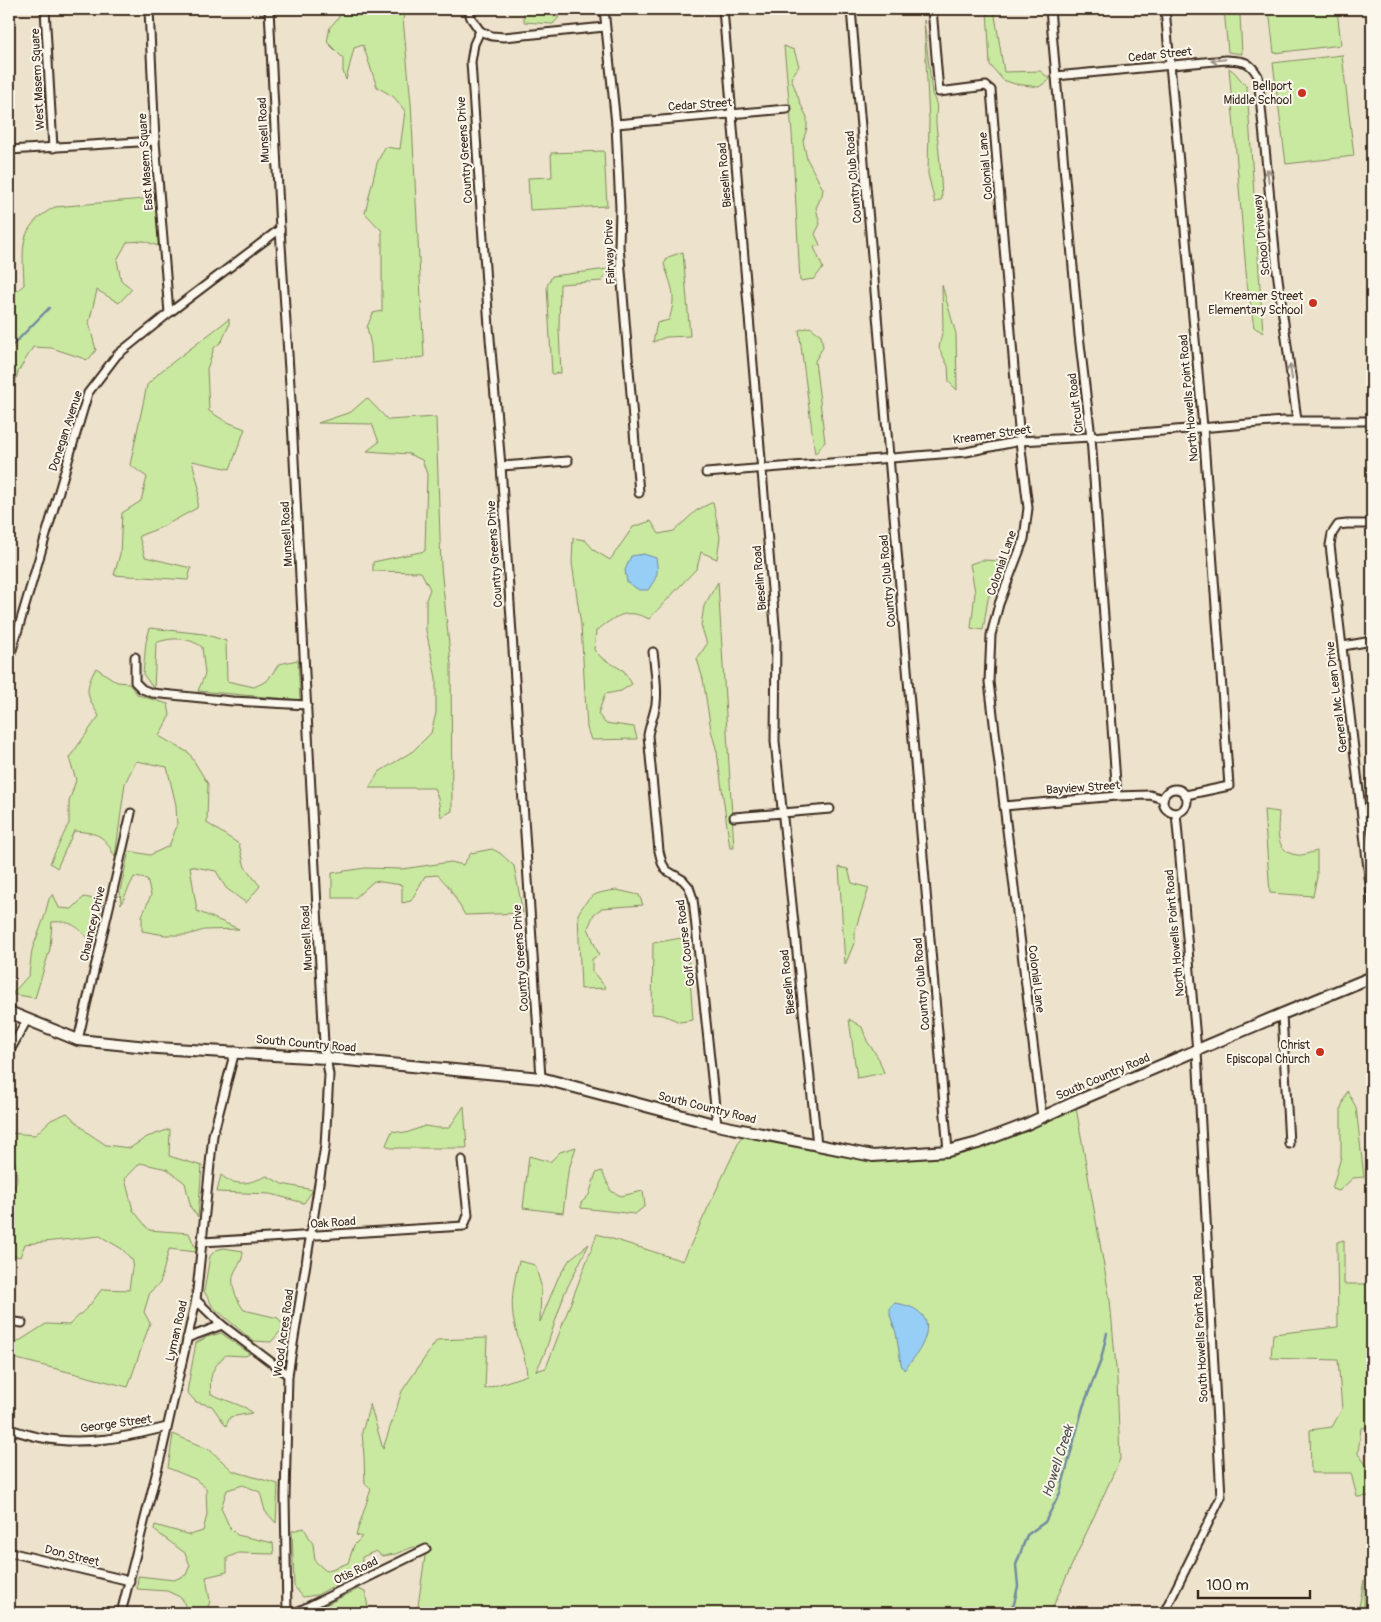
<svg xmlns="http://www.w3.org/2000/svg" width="1381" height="1622" font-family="Pangolin,sans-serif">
  <rect width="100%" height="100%" fill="#ede2cc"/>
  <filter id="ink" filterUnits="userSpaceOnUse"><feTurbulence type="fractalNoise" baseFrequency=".02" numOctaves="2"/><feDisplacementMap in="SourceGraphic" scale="10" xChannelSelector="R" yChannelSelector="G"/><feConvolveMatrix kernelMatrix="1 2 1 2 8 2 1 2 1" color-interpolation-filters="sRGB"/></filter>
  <g filter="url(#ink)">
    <!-- green -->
    <g fill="#c9e9a0" stroke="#828a5f">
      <polygon points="338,9 406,9 403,19 411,103 424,357 372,363 371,346 367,327 373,313 382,311 382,231 365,213 377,163 385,147 400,149 405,111 394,97 377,87 363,45 354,48 346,80 343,71 343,58 327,42 330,27 339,17"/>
      <polygon points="524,9 534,9 534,12 559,17 553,24 524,22"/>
      <polygon points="987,9 994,9 1004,72 1040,71 1050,79 1039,87 1015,84 1003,80 990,65"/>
      <polygon points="1224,9 1242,9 1240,15 1242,54 1228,52"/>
      <polygon points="1269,9 1337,9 1341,45 1274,53"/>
      <path d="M924,20L932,94C940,108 935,110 936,124C939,149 941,174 942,199L935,203L928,174L929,121Z"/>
      <polygon points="784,46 794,50 799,66 791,78 801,105 807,117 807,128 803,141 807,159 823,189 822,195 816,208 820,224 815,234 820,245 814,247 823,268 814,279 800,281 792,132"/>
      <polygon points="1342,55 1354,156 1286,164 1273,63"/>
      <polygon points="1229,68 1235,73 1247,87 1263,333 1254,327 1247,283"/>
      <polygon points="604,151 607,206 530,210 528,178 552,177 551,153"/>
      <path d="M154,198L158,204V246L144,241L127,242L117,260L121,280L132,289L119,303L97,290L89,323L96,350L88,360L52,348L33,347L18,372L9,408V297L24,285C23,247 17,227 55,207Z"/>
      <path d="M683,252L690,336L666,337L653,342L657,323L669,320C677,295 672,288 664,264L668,257Z"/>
      <polygon points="608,269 602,281 560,284 559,330 561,373 552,374 547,286 552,276"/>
      <polygon points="942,285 956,334 957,390 949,382 948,366 939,348 943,328"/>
      <polygon points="229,319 229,325 222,341 214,348 207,369 209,411 225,421 245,429 230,469 192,461 199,488 197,508 162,527 139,536 145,557 191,568 188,580 114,575 120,554 122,513 141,501 147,477 130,465 147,385 160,372"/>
      <polygon points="810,327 821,335 823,347 815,361 825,442 815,454 799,330"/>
      <polygon points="367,398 388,420 436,417 441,567 451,664 452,811 441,817 438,798 434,788 369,788 379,772 413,751 431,733 436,713 436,678 426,630 426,600 430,589 421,572 373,571 373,562 425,551 427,474 422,460 409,454 367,451 379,442 372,424 318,423 351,412"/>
      <path d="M713,502L720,537L717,559L701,552L697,568L649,619C625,607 615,617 596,631L594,650L602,658L624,671L632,684L621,691L605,694L598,714L605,723L634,727L637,739L591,740L587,728L581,625L572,563L573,538L585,540L595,551L610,560L633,527L651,521L659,534L674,531L697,510Z"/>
      <polygon points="982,560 1004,561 988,599 983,630 971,628 975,592 970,564"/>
      <polygon points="718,582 734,848 730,848 717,752 711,730 703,679 697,659 707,644 701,625 704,606"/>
      <path d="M150,628L204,634L226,641L227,681L254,687L267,681L279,664L298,660L300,700L198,691L205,674L202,647C189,637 170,637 156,643L154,689L143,674L146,642Z"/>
      <path d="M96,668L117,682L128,683L138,695L168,704L170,715L159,736L189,753L208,784L207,823L239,844L245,867L260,886L246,903L226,888L216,871L190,866L197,911L239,929L204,930L187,935H165L142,931V916L151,895L147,879L134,877L121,904L120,891L129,851L150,855L169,846L177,826L176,805L167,767L136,761L125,783L115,857C104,835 99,833 74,831L57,868L50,863L69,823V802L76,780L69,758L99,716C86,695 84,690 96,668Z"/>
      <path d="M1264,810L1279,812C1278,829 1274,852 1297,855C1303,856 1311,852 1317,851V877L1313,896L1270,893Z"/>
      <polygon points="492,849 500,853 514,866 523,913 465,915 449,887 438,875 425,876 411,901 402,903 402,885 374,881 355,898 332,898 332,873 365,868 402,869 451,862 463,865 471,853"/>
      <polygon points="839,867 848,869 852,883 869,888 855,930 855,941 845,965"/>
      <path d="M617,890L639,895L643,905L602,908L594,914L588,928L599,955L592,959V971L606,988L581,989L578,914C590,894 594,893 617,890Z"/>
      <path d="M53,894L59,908L72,909L84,897L103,901L93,943C79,929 74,920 52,922L50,949L35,998L12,994L29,975L32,950L44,918L49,899Z"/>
      <polygon points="687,937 693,1020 680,1022 663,1015 652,1014 653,943"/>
      <polygon points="1372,998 1372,1038 1371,1034 1368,999"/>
      <polygon points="849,1019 862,1027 867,1041 879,1059 884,1073 857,1078"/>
      <polygon points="1347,1091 1356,1107 1364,1177 1353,1178 1339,1191 1332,1189 1341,1157 1341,1108"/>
      <path d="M1075,1102L1110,1300L1117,1379L1120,1459L1050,1613H417L426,1549L413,1547L395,1554L382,1556L376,1551L362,1557L361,1571L317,1595L303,1597L294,1586L292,1531L304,1528L313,1544L315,1561L326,1571L348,1563L354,1545L362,1537L356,1535L371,1489L365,1484L364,1456L362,1432L370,1404L383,1449L402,1391L437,1340L487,1338L485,1389L527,1375C526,1357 519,1343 515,1326C509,1305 514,1281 519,1261L535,1265L541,1285L540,1322L558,1278L570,1259L589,1244L565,1292L544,1355L536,1371L546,1368L597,1234L683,1261L744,1131L873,1156L948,1151Z"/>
      <polygon points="464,1106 467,1148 391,1148 386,1145 392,1131 406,1133 425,1126 438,1128 449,1128"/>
      <polygon points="67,1113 88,1133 106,1145 130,1148 147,1137 170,1129 169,1156 202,1166 198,1217 191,1208 185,1183 167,1169 140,1163 125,1179 133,1210 149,1230 189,1233 197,1252 169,1249 160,1283 150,1292 144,1312 150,1323 128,1387 9,1357 9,1338 16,1343 46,1324 69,1325 89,1306 102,1289 129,1290 133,1261 122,1249 100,1236 25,1244 20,1257 9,1254 9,1200 17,1180 15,1162 9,1158 9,1133 35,1135 51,1120"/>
      <polygon points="576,1147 568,1172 563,1213 523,1208 529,1156 550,1162 560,1152"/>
      <polygon points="602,1171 611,1191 621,1196 643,1191 645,1206 635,1214 581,1208 581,1203 589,1195 596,1173"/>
      <path d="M221,1175C236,1188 250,1183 267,1176L282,1184L313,1190L304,1203L271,1194L217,1192Z"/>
      <polygon points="1344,1240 1344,1284 1372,1284 1372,1427 1361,1428 1358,1454 1372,1472 1372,1496 1357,1497 1351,1473 1311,1473 1310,1430 1332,1427 1342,1409 1338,1360 1271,1358 1273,1334 1338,1327 1337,1242"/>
      <path d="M224,1248L243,1251C243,1264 235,1266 233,1277C231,1288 238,1302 244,1310L278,1318L284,1327L271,1342L253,1341L213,1307L204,1291L210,1256L216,1250Z"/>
      <path d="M221,1333L250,1354L245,1356L226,1355C212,1367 209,1376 211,1394L246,1408L252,1413L230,1417L226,1426L212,1406L196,1402L187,1392L196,1343L207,1337Z"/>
      <polygon points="173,1434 210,1450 233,1471 278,1484 276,1523 265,1511 260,1492 243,1485 227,1490 221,1508 230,1528 237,1535 273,1543 274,1554 238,1553 227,1558 227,1572 206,1577 210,1601 206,1613 188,1613 182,1598 167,1591 137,1589 138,1576 174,1580 186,1575 190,1565 185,1553 154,1530 155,1525 190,1535 203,1531 207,1515 206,1488 195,1479 168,1468"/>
      <polygon points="1364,1580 1364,1613 1358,1613"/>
      <polygon points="358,1589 365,1592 369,1613 309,1613"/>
    </g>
    <!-- water -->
    <g fill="#96cef5" stroke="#728c9f">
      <path d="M644,554L656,558C659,574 657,577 648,590H639L627,582L625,570L631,556Z"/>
      <path d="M895,1303C943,1310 928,1344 904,1370L901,1364L896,1333L890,1315V1307Z"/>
    </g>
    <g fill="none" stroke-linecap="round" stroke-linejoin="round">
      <!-- stream -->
      <g stroke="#728c9f" stroke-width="2.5">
        <polyline points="9,349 49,308"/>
        <polyline points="1007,1613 1014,1604 1018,1586 1016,1565 1027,1535 1045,1522 1060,1493 1083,1407 1101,1360 1107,1333"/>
      </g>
      <defs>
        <g id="minor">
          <polyline points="45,9 53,148"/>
          <polyline points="149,9 155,141 169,313"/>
          <polyline points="269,9 280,229 291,401 324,1044 329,1075 325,1146 288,1375 285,1497 287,1613"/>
          <polyline points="468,9 471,18 480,31"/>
          <polyline points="604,9 616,124 620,208 619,246 639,493"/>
          <polyline points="723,9 776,637 775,741 817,1145"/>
          <polyline points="851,9 948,1151"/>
          <polyline points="932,9 939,92 986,86 991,90 1020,441 1028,508 1024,539 999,604 991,635 989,682 1042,1117"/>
          <polyline points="1050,9 1079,335 1091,437 1117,796"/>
          <polyline points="1165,9 1203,427 1229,786 1186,795"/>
          <polyline points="480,31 474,44 471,62 489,327 501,466 541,1078"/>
          <polyline points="480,31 492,36 504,37 605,27"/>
          <path d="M1056,76L1226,60C1243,61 1249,60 1258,76L1277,271L1297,420"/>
          <polyline points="616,124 787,109"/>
          <polyline points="9,150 155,141"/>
          <polyline points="501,466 568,461"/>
          <polyline points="706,473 966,452 1020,441 1091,437 1283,421 1372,421"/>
          <polyline points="1372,524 1347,524 1338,525 1332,534 1330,545 1372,902"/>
          <polyline points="1343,646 1372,641"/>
          <path d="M653,652C655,669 658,687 656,704C654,715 650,724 648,735L659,851L662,863L666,870L683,880L689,887L693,899L717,1125"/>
          <polyline points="135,657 135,682 142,689 152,693 232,701 307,705"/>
          <polyline points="9,660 88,393 117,355 169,313 280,229"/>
          <circle cx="1175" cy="801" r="12"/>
          <polyline points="1004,806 1117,796 1150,795 1163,799"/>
          <polyline points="734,817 830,809"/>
          <polyline points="1282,1014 1289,1144"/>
          <polyline points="78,1040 131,813"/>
          <polyline points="9,1052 27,1020"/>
          <polyline points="203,1242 464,1226 468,1215 462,1160"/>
          <polyline points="196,1300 222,1325 288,1375"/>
          <polyline points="9,1321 22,1323"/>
          <polyline points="187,1338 222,1325"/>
          <path d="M9,1429C20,1432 31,1436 43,1438C84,1446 127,1437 167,1427"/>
          <polyline points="9,1552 130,1581"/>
          <polyline points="121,1613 162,1451 196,1300 213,1135 235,1051"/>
          <polyline points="295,1613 426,1549"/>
          <polyline points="1164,1613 1221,1497 1197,1051 1176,813"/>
        </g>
        <polyline id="secondary" points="9,1012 78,1040 157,1048 326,1058 541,1078 717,1125 873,1156 948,1151 978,1143 1025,1125 1075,1102 1282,1014 1372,977"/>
      </defs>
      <!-- minor casing -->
      <use href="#minor" stroke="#3b2a1e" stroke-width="11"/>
      <!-- secondary casing -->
      <use href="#secondary" stroke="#3b2a1e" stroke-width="14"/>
      <!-- minor -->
      <use href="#minor" stroke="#fbf7ec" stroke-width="7"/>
      <!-- secondary -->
      <use href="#secondary" stroke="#fbf7ec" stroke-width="10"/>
    </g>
    <!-- one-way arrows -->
    <defs><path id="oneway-shaft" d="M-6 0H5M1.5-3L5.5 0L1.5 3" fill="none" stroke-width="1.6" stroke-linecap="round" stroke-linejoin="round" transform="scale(1.25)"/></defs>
    <g stroke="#9b9085">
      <use href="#oneway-shaft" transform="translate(1218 60) rotate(174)"/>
      <use href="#oneway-shaft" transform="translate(1268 176) rotate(-96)"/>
      <use href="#oneway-shaft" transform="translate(1291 372) rotate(-98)"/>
    </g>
  </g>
  <!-- markers -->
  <g fill="#c8321e" stroke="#fbf7ec" stroke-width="2">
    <circle cx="1302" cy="93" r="5"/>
    <circle cx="1313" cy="303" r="5"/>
    <circle cx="1320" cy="1052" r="5"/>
  </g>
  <g text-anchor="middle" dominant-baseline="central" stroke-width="4" stroke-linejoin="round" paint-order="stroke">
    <!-- street labels -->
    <g font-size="12" fill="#3b2a1e" stroke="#fbf7ec">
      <text transform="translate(1160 55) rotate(-6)">Cedar Street</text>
      <text transform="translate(38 79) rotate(-93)">West Masem Square</text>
      <text transform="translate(700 105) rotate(-4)">Cedar Street</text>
      <text transform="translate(264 130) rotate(-93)">Munsell Road</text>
      <text transform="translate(465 150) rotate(-94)">Country Greens Drive</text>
      <text transform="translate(146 162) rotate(-94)">East Masem Square</text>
      <text transform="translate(986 166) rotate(-95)">Colonial Lane</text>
      <text transform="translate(725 175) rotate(-95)">Bieselin Road</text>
      <text transform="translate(854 177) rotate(-95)">Country Club Road</text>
      <text transform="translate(1262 235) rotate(-96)">School Driveway</text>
      <text transform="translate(610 252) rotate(-92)">Fairway Drive</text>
      <text transform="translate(1189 398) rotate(-95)">North Howells Point Road</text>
      <text transform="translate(1076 403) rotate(-97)">Circuit Road</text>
      <text transform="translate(66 431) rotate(-72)">Donegan Avenue</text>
      <text transform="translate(992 435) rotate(-8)">Kreamer Street</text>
      <text transform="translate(287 534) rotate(-93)">Munsell Road</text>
      <text transform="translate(495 554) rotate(-94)">Country Greens Drive</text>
      <text transform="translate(1002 563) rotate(-71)">Colonial Lane</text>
      <text transform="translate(760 578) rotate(-95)">Bieselin Road</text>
      <text transform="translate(888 581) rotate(-95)">Country Club Road</text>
      <text transform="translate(1337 697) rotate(-97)">General Mc Lean Drive</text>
      <text transform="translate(1083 788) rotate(-4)">Bayview Street</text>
      <text transform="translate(93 924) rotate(-77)">Chauncey Drive</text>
      <text transform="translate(1175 933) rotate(-95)">North Howells Point Road</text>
      <text transform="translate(307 938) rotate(-93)">Munsell Road</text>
      <text transform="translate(686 943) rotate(-97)">Golf Course Road</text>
      <text transform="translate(521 958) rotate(-94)">Country Greens Drive</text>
      <text transform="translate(1036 979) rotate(83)">Colonial Lane</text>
      <text transform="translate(788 982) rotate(-96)">Bieselin Road</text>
      <text transform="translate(922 984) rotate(-95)">Country Club Road</text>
      <text transform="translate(306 1044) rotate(5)">South Country Road</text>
      <text transform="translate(1103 1077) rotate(-23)">South Country Road</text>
      <text transform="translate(707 1108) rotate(14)">South Country Road</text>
      <text transform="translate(333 1223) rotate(-4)">Oak Road</text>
      <text transform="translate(177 1331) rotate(-77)">Lyman Road</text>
      <text transform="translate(284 1333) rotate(-82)">Wood Acres Road</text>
      <text transform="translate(1201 1339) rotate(-93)">South Howells Point Road</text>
      <text transform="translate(116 1424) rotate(-8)">George Street</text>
      <text transform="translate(72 1556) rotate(14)">Don Street</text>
      <text transform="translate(356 1571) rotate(-26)">Otis Road</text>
    </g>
    <!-- poi labels -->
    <g font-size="12" fill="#3b2a1e" stroke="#fbf7ec" text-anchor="end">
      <text x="1292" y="86">Bellport<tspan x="1292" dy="14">Middle School</tspan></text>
      <text x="1303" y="296">Kreamer Street<tspan x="1303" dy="14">Elementary School</tspan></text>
      <text x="1310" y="1045">Christ<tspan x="1310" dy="14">Episcopal Church</tspan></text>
    </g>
    <!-- water labels -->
    <g font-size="14" font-style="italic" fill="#525354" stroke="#fbf7ec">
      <text transform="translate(1058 1461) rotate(-72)">Howell Creek</text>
    </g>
  </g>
  <!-- margin -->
  <rect width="1381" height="1622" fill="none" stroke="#fbf7ec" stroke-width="30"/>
  <rect x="15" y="15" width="1351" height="1592" fill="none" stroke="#3b2a1e" stroke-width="2" filter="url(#ink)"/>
  <!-- scale -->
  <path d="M1198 1590v8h112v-8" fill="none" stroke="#3b2a1e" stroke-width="2.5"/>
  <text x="1206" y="1590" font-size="15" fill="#3b2a1e" stroke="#fbf7ec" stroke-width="4" paint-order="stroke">100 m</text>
</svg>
